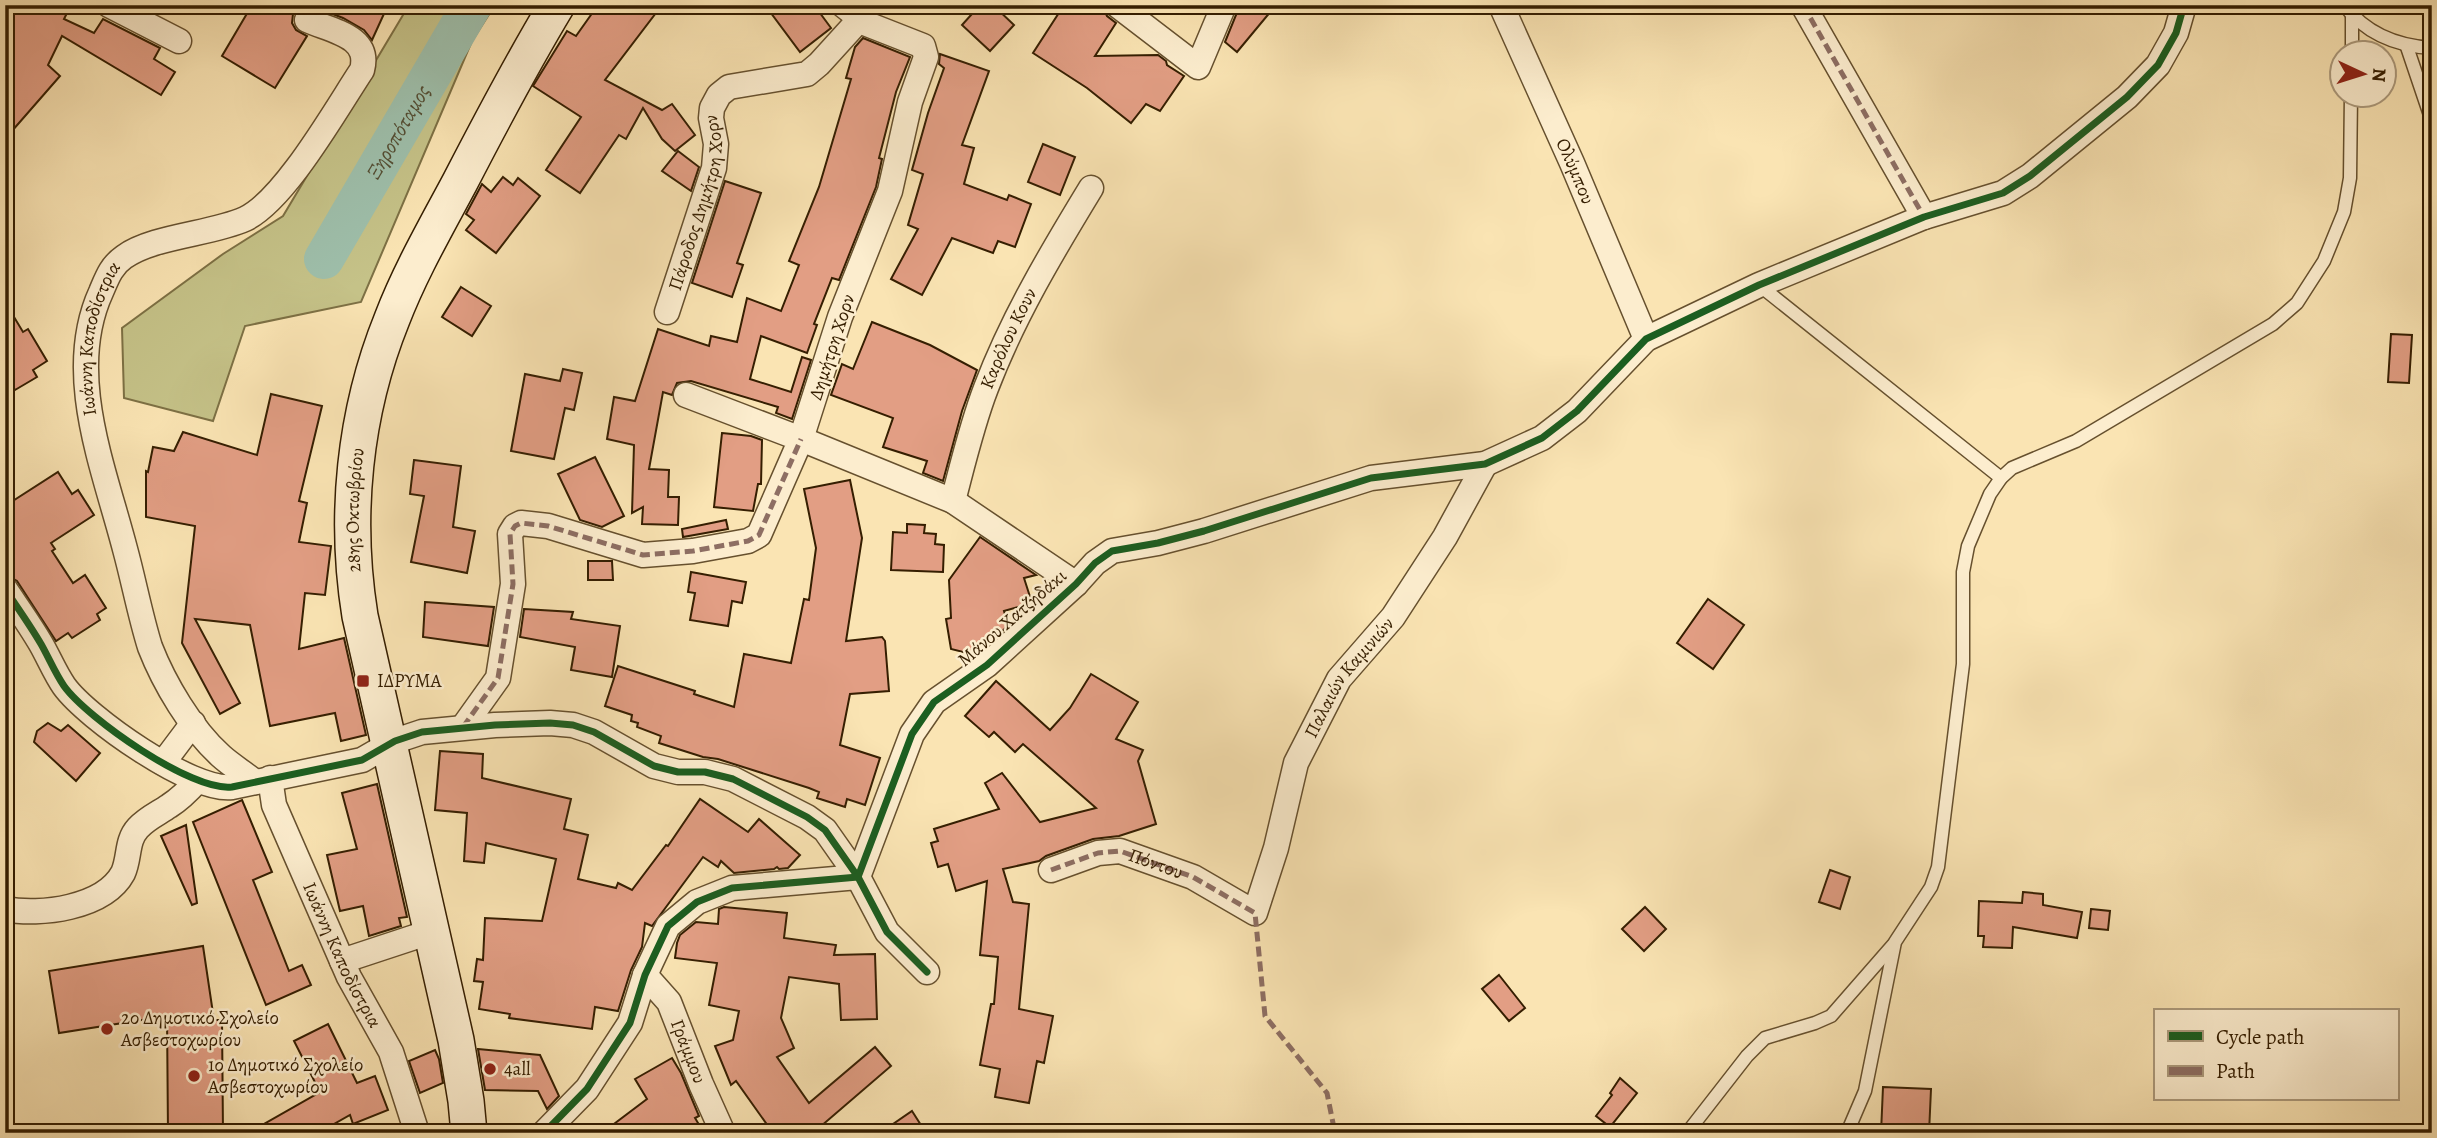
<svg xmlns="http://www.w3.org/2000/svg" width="2437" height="1138" font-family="Alegreya,serif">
  <rect width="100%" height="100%" fill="#fae4b3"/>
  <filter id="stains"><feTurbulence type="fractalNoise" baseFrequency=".00286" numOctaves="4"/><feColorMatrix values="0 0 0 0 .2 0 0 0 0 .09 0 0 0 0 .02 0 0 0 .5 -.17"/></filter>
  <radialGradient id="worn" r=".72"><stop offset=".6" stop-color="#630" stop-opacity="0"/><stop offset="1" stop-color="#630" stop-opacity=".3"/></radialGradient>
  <!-- green -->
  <polygon fill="#c5c288" stroke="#7d7044" stroke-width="2" points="409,5 495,5 472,41 361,302 245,326 213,421 124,398 122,328 223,254 283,216"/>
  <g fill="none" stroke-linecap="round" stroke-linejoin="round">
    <!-- river -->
    <path stroke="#9ebfab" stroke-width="40" id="s1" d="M324,259L472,5"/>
  </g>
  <!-- building -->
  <g fill="#e29e84" stroke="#351e01" stroke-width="2">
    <polygon points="5,5 71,5 64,19 94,33 103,19 160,48 154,59 175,72 161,95 62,36 48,65 60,76 5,139"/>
    <polygon points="252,5 388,5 372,40 364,30 343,18 312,6 298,8 293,14 292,23 296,30 307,36 275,88 222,56"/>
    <polygon points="598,5 662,5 605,80 662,110 672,104 695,135 675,151 662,139 643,108 626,139 619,135 580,193 546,170 581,117 533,86 567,31 576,36"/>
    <polygon points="765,5 814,5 831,28 800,52"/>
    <polygon points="980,5 993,5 1014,25 990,51 962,25"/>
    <polygon points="1064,5 1102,5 1107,16 1116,23 1095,56 1158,55 1166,61 1167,65 1184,76 1160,111 1146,104 1131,123 1087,88 1033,53"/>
    <polygon points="1240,5 1276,5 1237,52 1225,42"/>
    <polygon points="863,38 910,57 896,92 879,158 882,159 876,187 839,280 832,278 814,324 817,325 807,353 761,336 750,379 791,392 802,357 811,360 792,419 776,413 778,407 691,381 677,383 672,395 663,392 649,469 669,470 668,497 679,497 678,525 642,524 643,507 632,513 634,445 607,439 614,397 635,401 658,329 709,346 711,336 737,342 747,298 781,311 799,265 789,261 819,187 851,79 846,78 855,47"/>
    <polygon points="940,54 989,71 962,145 974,148 964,184 1007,200 1009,195 1031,204 1015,247 998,241 993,253 952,238 922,295 891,279 918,229 908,225 923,174 912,170 928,113 944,68 939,64"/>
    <polygon points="1043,144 1075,157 1060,195 1028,182"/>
    <polygon points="678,151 699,167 691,191 662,171"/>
    <polygon points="503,177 513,185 518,178 540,196 496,253 466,230 474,220 466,214 482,184 491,192"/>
    <polygon points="725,181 761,193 737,263 743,265 732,297 692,283"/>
    <polygon points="461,287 491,306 472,336 442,317"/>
    <polygon points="5,302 23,332 28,329 47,361 33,370 37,377 15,390 5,373"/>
    <polygon points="872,322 930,345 977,370 962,411 943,481 923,473 927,461 883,447 893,418 831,395 842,364 853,369"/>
    <polygon points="2391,334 2412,335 2409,383 2388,382"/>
    <polygon points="563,369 582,373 574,410 565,408 554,459 511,451 525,374 560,381"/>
    <polygon points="271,394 322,406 299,501 307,503 299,542 331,546 325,595 305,593 299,649 344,638 366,735 341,741 335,713 270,726 250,625 195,619 240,703 220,714 182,643 195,526 146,517 146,471 148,472 153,447 174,451 183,432 257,455"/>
    <polygon points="722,433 751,436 762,440 761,484 758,484 753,511 714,507"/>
    <polygon points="595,457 624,516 602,527 580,520 558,474"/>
    <polygon points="414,460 461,466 453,527 475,531 467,573 411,562 424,496 410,494"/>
    <polygon points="58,472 72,494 78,490 94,515 51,543 55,549 52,551 73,583 85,575 106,608 97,614 100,620 72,638 68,633 56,641 17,581 5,574 5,506"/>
    <polygon points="850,480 862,538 846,641 882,637 885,641 889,691 850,694 840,745 880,758 865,805 847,799 845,807 817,798 819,792 809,788 718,759 703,757 659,743 661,736 637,727 638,723 631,721 632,715 605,706 618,666 695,691 694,694 734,707 744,654 791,663 804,599 809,600 816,548 804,489"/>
    <polygon points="726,520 728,529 683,537 682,529"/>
    <polygon points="907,524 925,525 924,533 936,534 935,544 944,545 943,572 891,570 893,532 907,533"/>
    <polygon points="980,537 1036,575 1024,578 1032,603 1004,611 1008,626 975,655 951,649 946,619 951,618 949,580"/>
    <polygon points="588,561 612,561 613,580 588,580"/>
    <polygon points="691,572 746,582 742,603 732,601 728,626 690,620 695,593 688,592"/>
    <polygon points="1708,599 1744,625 1713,669 1677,643"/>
    <polygon points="425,602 494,607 488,646 423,637"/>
    <polygon points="524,609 573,612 571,619 620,626 612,677 571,670 575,647 520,637"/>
    <polygon points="1091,674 1138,702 1116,739 1143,750 1138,761 1156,824 1119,836 1093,839 1046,856 1039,861 1003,869 1013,902 1029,904 1019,1009 1053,1016 1044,1063 1037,1061 1029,1103 995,1097 1000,1069 980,1065 991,1004 994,1004 998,957 980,955 987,881 956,891 948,864 938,867 931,843 938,841 934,829 999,809 985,783 1002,773 1040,822 1096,808 1023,744 1015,752 994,732 989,737 965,716 996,681 1050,730 1070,708"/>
    <polygon points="48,723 61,731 68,725 100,753 76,781 34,742 37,731"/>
    <polygon points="440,751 483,754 482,778 571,799 564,829 588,835 578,879 616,888 618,883 632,890 666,845 668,846 700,799 748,832 759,819 800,855 788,868 779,869 777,867 774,869 734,873 721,861 718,867 703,857 652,926 645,923 642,947 631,970 618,1011 595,1007 592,1029 509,1018 510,1014 479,1009 483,982 474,981 477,959 483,960 485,918 542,921 556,859 486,843 484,863 464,861 467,813 435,810"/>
    <polygon points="377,784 407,917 399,918 401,926 369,936 363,906 340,911 327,855 357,849 342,793"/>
    <polygon points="242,800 272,872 253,880 289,971 302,965 311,985 266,1005 193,822"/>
    <polygon points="186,825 197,903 192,905 161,836"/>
    <polygon points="1830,870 1850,877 1840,909 1819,902"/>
    <polygon points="2023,892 2043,894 2043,905 2082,912 2077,938 2013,927 2012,948 1983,947 1984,936 1978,936 1979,901 2022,903"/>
    <polygon points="724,907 787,913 784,938 836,945 834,955 875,954 877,1019 841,1020 839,984 789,977 781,1018 794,1048 777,1057 809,1103 875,1047 891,1066 813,1133 773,1133 736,1081 731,1085 715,1046 733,1040 739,1011 709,1005 717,963 675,958 677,943 680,935 696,922 718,924 719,909"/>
    <polygon points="1645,907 1666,929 1644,951 1622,929"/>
    <polygon points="2091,909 2110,911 2108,930 2089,928"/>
    <polygon points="203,946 214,1020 222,1020 223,1133 168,1133 167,1016 59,1033 49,971"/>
    <polygon points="1499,975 1525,1008 1509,1021 1482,989"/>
    <polygon points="328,1024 357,1083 375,1076 388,1110 353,1124 350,1115 318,1133 248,1133 320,1092 294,1041"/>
    <polygon points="478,1049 540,1055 559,1096 547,1109 538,1091 485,1090"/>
    <polygon points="435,1050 439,1059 443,1083 420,1093 409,1061"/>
    <polygon points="672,1058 681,1073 699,1116 695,1118 704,1133 602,1133 647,1099 635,1079"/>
    <polygon points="1620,1078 1637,1093 1610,1127 1596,1116 1612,1095 1610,1093"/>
    <polygon points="1883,1087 1931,1089 1929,1133 1881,1133"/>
    <polygon points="912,1111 926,1133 880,1133"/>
  </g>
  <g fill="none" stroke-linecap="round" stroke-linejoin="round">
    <defs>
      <g id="lane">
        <path d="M2344,5C2366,34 2397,46 2432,48"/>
        <polyline points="2407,47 2432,121"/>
        <polyline points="2352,52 2352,16"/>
        <polyline points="1759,285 2001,478"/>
        <polyline points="1687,1133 1747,1056 1765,1038 1815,1023 1831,1016 1893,945"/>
        <polyline points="1847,1133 1865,1091 1895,942 1931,887 1938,867 1963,664 1963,572 1968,546 1990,494 2001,478 2012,468 2076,441 2273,324 2297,303 2324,261 2344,212 2350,178 2351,94"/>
      </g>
      <g id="street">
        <polyline points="109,5 179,41"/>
        <polyline points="843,5 867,24 923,46 926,57 910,102 890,191 840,317 801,439 953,501 1076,584"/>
        <polyline points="1117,5 1198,67 1224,5"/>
        <path id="s2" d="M1501,5L1572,163L1646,339"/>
        <polyline points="1803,5 1924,217"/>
        <path id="s3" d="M667,312L714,168L716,144L711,118L712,108L719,95L729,87L807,74L819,64L859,20"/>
        <path id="s4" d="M953,501C963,463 972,424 986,388C1013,317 1052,252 1091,188"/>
        <path d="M5,589C17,607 30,625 41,644C49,658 55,673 64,686C87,718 192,792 232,787L362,760L395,741L422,732L495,725L550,723L573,725L594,732L654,766L678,772H705L733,779L807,817L825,830L858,877L887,932L927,972"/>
        <polyline points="463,727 498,678 513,584 510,534 515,526 521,523 548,526 643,555 693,551 748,541 759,535 801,439 686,395"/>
        <polyline points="163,763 193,723"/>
        <path id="s5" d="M270,778L274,805L349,977L391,1052L417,1133"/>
        <path id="s6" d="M255,782C244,773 231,765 221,756C191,729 164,683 150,647C140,615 134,582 125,549C104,468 64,373 101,292C107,278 111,266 124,257C153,236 212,234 245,219C285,200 336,109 362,70C371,36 332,31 307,20"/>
        <path id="s7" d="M1051,870L1098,853L1120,851L1193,877L1255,913L1276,848L1296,763L1339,679L1393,617L1445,537L1485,464"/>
        <path d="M5,909C40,916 104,908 123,873C130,858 126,841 138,828C147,818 159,813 169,806C180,799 189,790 197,781"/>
        <polyline points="342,961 433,931"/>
        <path id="s8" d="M645,975L669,1002L701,1084L723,1133"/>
        <polyline points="544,1133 587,1089 630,1023 645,975 668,926 697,902 732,888 858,877 912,734 934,702 987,665 1076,584 1095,563 1112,551 1158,543 1204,531 1371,478 1485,464 1542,438 1577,411 1646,339 1759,285 1924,217 2003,193 2030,176 2127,97 2158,65 2176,33 2184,5"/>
      </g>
      <g id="secondary">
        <path id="s9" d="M469,1133L466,1101L456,1040L360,616C344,517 354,413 392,319C410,272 436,227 460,182C491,122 522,63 557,5"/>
      </g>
    </defs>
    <!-- lane casing -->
    <use href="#lane" stroke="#66502e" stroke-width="15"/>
    <!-- street casing -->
    <use href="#street" stroke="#66502e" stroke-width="27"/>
    <!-- secondary casing -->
    <use href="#secondary" stroke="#351e01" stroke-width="38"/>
    <!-- lane -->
    <use href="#lane" stroke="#fcedce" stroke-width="12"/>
    <!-- street -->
    <use href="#street" stroke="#fcedce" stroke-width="24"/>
    <!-- secondary -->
    <use href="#secondary" stroke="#fcedce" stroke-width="35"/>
    <!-- quiet -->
    <g stroke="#8d6e63" stroke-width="5" stroke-dasharray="10 5" stroke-linecap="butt">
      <polyline points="1803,5 1924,217"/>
      <polyline points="463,727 498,678 513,584 510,534 515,526 521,523 548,526 643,555 693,551 748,541 759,535 801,439"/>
      <polyline points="1051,870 1098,853 1120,851 1193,877 1255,913 1265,1016 1327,1093 1335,1133"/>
    </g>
    <defs>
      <g id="cycleway">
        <path d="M5,589C17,607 30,625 41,644C49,658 55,673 64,686C87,718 192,792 232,787L362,760L395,741L422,732L495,725L550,723L573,725L594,732L654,766L678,772H705L733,779L807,817L825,830L858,877L887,932L927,972"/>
        <polyline points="544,1133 587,1089 630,1023 645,975 668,926 697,902 732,888 858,877 912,734 934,702 987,665 1076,584 1095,563 1112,551 1158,543 1204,531 1371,478 1485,464 1542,438 1577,411 1646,339 1759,285 1924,217 2003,193 2030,176 2127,97 2158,65 2176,33 2184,5"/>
      </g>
    </defs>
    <!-- cycleway casing -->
    <use href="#cycleway" stroke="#fcedce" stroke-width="11"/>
    <!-- cycleway -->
    <use href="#cycleway" stroke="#1b5e20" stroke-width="7"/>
  </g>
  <!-- markers -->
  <g fill="#8f2418" stroke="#fcedce" stroke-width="2.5">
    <rect x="356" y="674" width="14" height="14" rx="3.5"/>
    <circle cx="107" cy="1029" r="7"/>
    <circle cx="490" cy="1069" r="7"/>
    <circle cx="194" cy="1076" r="7"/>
  </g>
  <g text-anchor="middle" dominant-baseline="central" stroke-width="5" stroke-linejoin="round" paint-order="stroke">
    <!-- street labels -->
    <g font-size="19" fill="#351e01" stroke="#fcedce">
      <text stroke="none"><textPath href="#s2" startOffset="182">Ολύμπου</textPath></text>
      <text stroke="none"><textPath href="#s3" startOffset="114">Πάροδος Δημήτρη Χορν</textPath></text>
      <text stroke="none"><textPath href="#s4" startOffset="172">Καρόλου Κουν</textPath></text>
      <text stroke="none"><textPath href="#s6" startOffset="492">Ιωάννη Καποδίστρια</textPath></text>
      <text transform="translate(832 347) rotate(-72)">Δημήτρη Χορν</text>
      <text stroke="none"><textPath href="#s9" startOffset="635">28ης Οκτωβρίου</textPath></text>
      <text transform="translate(1012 618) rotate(-41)">Μάνου Χατζηδάκι</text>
      <text stroke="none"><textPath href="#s7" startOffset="478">Παλαιών Καμινιών</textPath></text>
      <text stroke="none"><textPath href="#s7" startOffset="110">Πόντου</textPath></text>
      <text stroke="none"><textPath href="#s5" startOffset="192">Ιωάννη Καποδίστρια</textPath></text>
      <text stroke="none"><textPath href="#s8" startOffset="89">Γράμμου</textPath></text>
    </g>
    <!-- poi labels -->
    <g font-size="19" fill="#351e01" stroke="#fcedce" text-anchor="start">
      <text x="377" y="681">ΙΔΡΥΜΑ</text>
      <text x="121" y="1018">2ο Δημοτικό Σχολείο<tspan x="121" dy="22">Ασβεστοχωρίου</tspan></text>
      <text x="208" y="1065">1ο Δημοτικό Σχολείο<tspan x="208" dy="22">Ασβεστοχωρίου</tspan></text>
      <text x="504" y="1069">4all</text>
    </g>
    <!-- water labels -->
    <g font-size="21" font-style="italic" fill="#544e34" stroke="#fcedce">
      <text stroke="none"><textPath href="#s1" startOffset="147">Ξηροπόταμος</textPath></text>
    </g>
  </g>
  <!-- margin -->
  <rect width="2437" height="1138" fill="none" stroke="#fae4b3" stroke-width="28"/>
  <rect x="7" y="7" width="2423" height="1124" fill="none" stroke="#351e01" stroke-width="3.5"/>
  <rect x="14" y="14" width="2409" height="1110" fill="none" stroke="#351e01" stroke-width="2"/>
  <!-- legend -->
  <rect x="2154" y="1009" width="245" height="91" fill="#fcedce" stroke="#ac9a7c" stroke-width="2"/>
  <rect x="2168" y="1031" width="35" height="10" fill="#1b5e20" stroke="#ac9a7c" stroke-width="2"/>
  <text x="2216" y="1044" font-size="21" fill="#351e01">Cycle path</text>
  <rect x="2168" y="1066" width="35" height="10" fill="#8d6e63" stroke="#ac9a7c" stroke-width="2"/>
  <text x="2216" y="1078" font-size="21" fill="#351e01">Path</text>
  <!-- north arrow -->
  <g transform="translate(2363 74) rotate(94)"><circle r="33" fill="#fcedce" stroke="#ac9a7c" stroke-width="2"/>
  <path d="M0-5L12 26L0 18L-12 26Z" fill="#8f2418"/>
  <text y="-10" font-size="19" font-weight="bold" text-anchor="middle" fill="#351e01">N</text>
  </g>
  <rect width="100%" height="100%" filter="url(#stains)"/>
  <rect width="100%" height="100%" fill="url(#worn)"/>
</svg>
